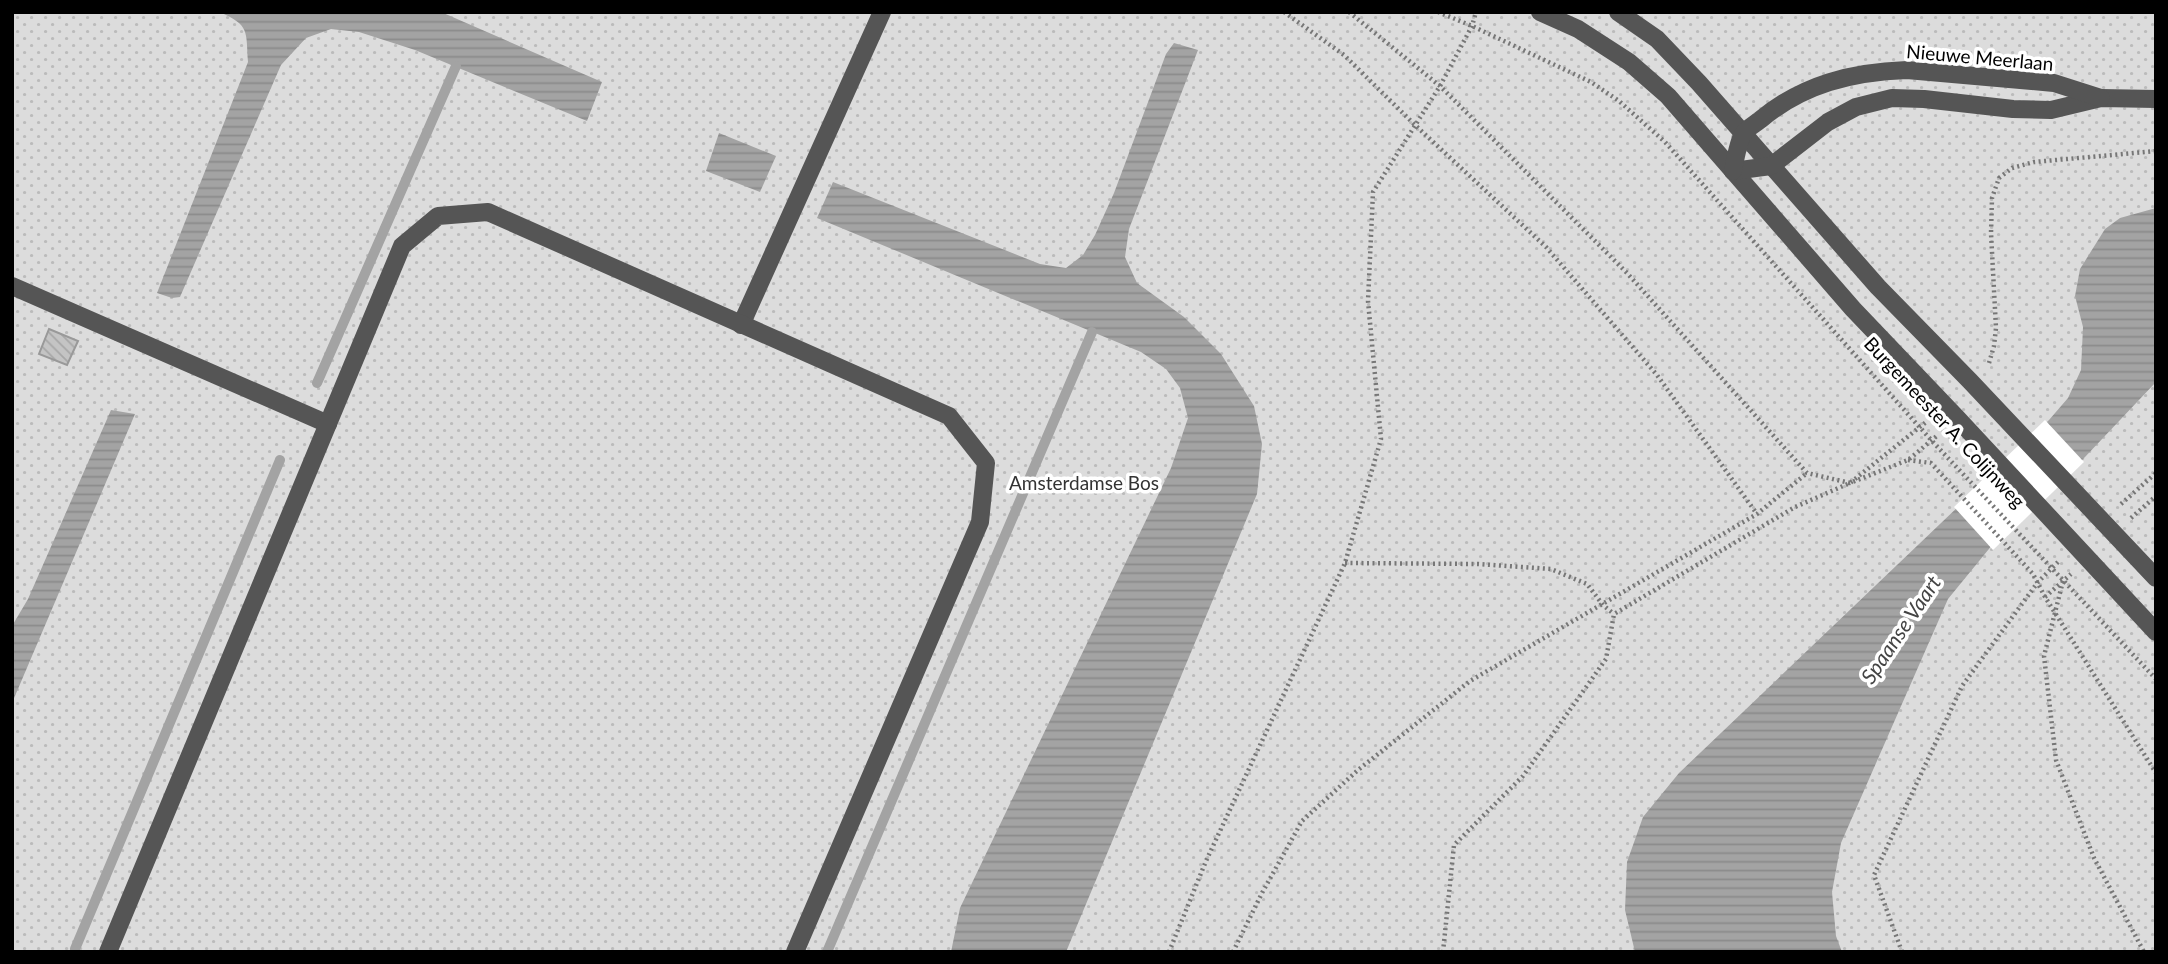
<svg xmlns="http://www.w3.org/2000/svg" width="2168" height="964" font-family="Lato,sans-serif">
  <defs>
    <pattern id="park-dots" width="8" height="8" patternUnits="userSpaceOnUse" patternTransform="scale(1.75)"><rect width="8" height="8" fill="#dcdcdc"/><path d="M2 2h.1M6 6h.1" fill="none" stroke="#bbb" stroke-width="1.8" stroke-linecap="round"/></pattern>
    <pattern id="water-rules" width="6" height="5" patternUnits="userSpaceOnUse" patternTransform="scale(1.75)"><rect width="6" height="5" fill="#a3a3a3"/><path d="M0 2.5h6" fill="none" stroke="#8b8b8b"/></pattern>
    <pattern id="building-back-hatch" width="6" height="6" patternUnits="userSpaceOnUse" patternTransform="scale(1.75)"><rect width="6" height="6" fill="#c4c4c4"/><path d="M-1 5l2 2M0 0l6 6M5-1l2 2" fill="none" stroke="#a7a7a7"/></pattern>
  </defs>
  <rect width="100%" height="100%" fill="#fff"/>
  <!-- park -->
  <rect fill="url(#park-dots)" x="12" y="12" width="2144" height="940"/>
  <!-- water -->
  <g fill="url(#water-rules)">
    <path d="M219,12H441L602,82L587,121L415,50L359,32L331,29L306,38L281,65L180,297L172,298L157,293L248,62C246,31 250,25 219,12Z"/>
    <polygon points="1174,43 1198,50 1129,229 1125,257 1137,283 1184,317 1221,354 1254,406 1262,444 1257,494 1066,952 951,952 960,908 1171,468 1188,418 1180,388 1166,369 1141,352 817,218 833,182 1040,264 1066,268 1083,255 1095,235 1114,193 1166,54"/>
    <polygon points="719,133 776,156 760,192 706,171"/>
    <polygon points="2156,208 2156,382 2085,457 1993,544 1948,599 1841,843 1832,892 1836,936 1842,952 1635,952 1625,910 1627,862 1643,817 1679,773 2049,420 2068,398 2081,370 2083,327 2075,296 2080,269 2105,229 2120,218"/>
    <polygon points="111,410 135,414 12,703 12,626 28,599"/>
  </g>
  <!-- pier -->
  <polygon fill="#fff" points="2045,420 2084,462 1993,550 1954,507"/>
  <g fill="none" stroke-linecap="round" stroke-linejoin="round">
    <!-- stream -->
    <g stroke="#a3a3a3" stroke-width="10">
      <polyline points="317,383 456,66"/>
      <polyline points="75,949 280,460"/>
      <polyline points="827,952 1092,332"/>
    </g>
  </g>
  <!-- building -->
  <polygon fill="url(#building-back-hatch)" stroke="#999" stroke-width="2" points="49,329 78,341 67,365 39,354"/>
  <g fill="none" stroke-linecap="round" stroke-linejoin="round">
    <!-- path -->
    <g stroke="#777" stroke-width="4.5" stroke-dasharray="2 3.5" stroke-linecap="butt">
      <polyline points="1284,12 1344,55 1415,125 1546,247 1657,375 1757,514"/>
      <polyline points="1349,12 1440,86 1627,273 1807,473 1850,483 1908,460 1938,435"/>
      <polyline points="1438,12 1472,26 1591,82 1619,101 1665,142 1932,441 2156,679"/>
      <polyline points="1989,363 1994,346 1996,328 1991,233 1992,198 1999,178 2012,168 2034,162 2156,151"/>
      <polyline points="1908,460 1931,463 2033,574 2045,597 2156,773"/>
      <polyline points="2121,504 2156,473"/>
      <polyline points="2131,518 2156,496"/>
      <polyline points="1345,563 1478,564 1551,569 1587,584 1603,605 1614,614"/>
      <polyline points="2063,581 2044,656 2056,760 2094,858 2144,952"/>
      <polyline points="2045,597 2071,574"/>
      <polyline points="1169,952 1206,861 1345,563 1381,439 1368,301 1373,192 1440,86 1472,26 1476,12"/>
      <polyline points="1233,952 1262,893 1302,821 1358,770 1470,681 1757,514 1807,473"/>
      <polyline points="1443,952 1454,845 1523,776 1606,659 1614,614 1795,507 1850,483 1926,422"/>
      <polyline points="1902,952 1874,875 1962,686 2038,582 2058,562"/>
    </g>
    <!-- minor -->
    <g stroke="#555" stroke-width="18">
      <polyline points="1540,12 1578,29 1629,62 1668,96 1853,309 1957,418 2156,632"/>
      <polyline points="1618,12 1657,39 1699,83 1878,287 1970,381 2156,578"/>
      <polyline points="1733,171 1771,166 1828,122 1856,107 1892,98 1924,99 2013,109 2051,110 2101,98 2156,99"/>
      <path d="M1733,171C1735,161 1738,142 1743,134C1746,129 1755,124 1760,120C1803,84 1852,72 1907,70L2054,83L2101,98"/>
      <polyline points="12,286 328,424"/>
      <polyline points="741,325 882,12"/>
      <polyline points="108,952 402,246 438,216 488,212 949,416 986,463 980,522 795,952"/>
    </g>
  </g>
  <g text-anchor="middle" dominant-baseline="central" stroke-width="7" stroke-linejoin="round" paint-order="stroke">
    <!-- street labels -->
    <g font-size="19" fill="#000" stroke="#fff">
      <text transform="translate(1980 57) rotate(5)">Nieuwe Meerlaan</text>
      <text transform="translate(1945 422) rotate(47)">Burgemeester A. Colijnweg</text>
    </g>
    <!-- park labels -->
    <g font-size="19" fill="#333" stroke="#fff">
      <text x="1084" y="482">Amsterdamse Bos</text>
    </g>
    <!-- water labels -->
    <g font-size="21" font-style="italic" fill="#444" stroke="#fff">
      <text transform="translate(1900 629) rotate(-56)">Spaanse Vaart</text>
    </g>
  </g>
  <!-- border -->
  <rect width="2168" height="964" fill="none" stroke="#000000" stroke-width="28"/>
</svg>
